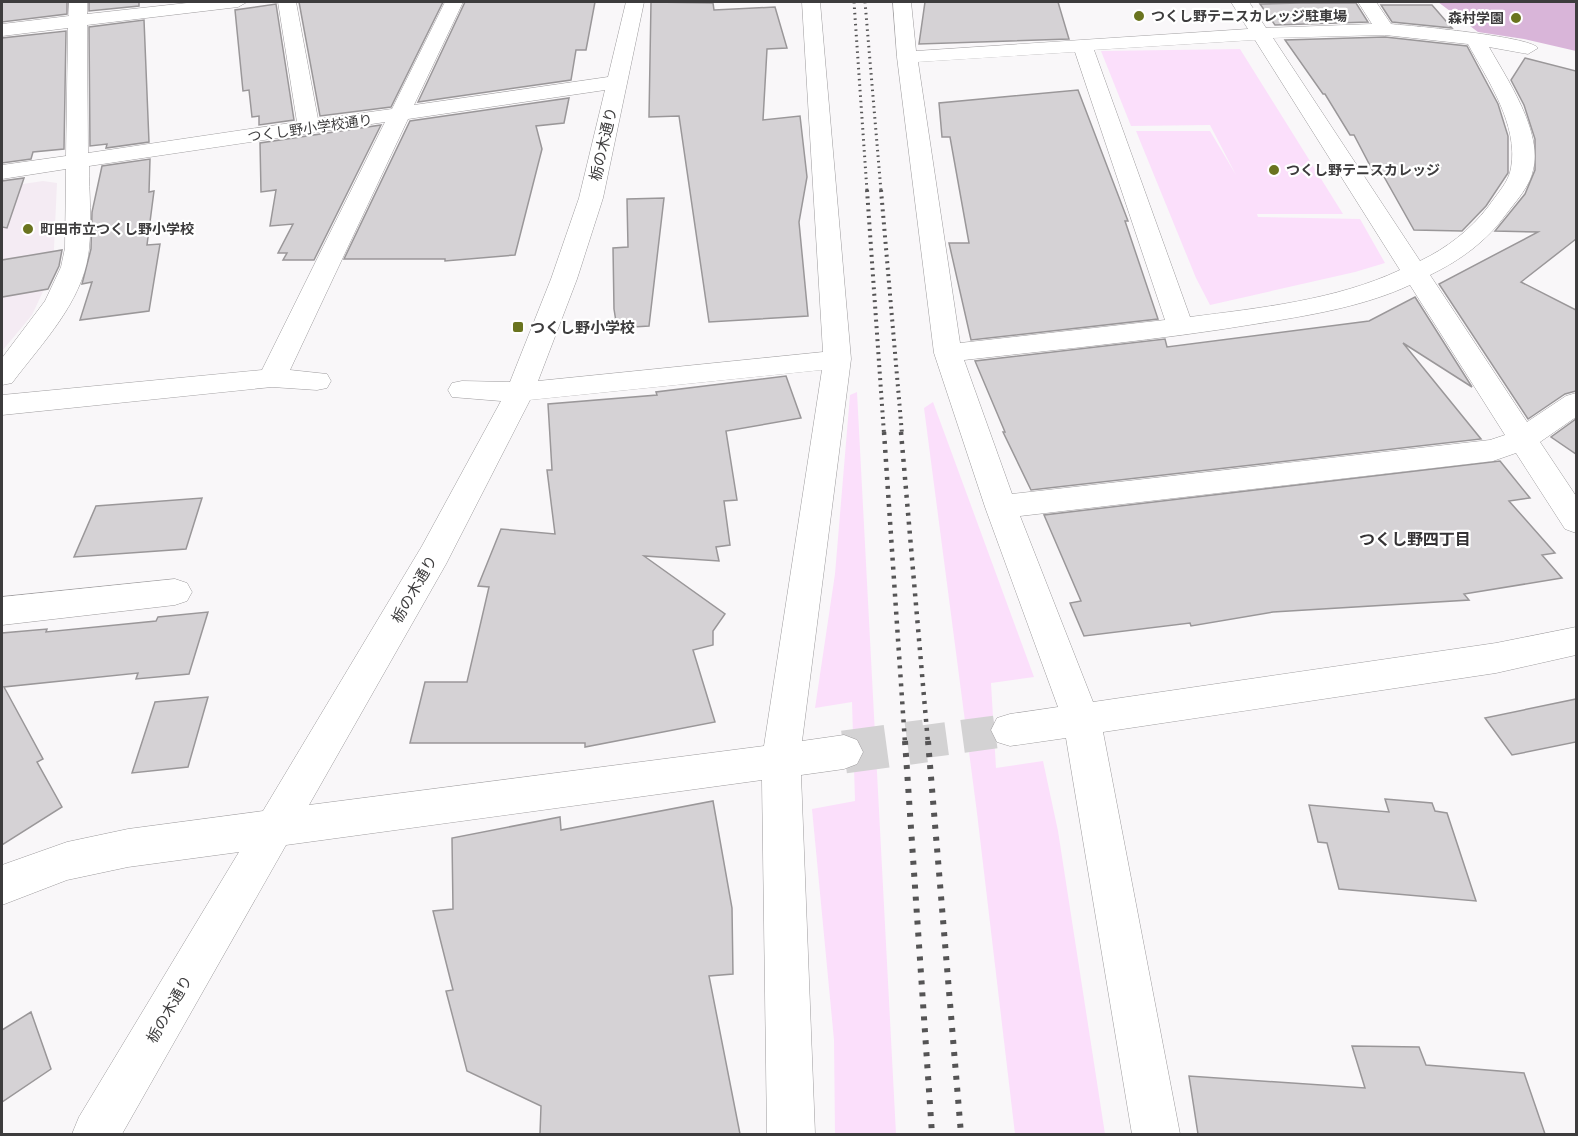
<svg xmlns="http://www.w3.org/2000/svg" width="1578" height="1136" font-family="Mulish,'Noto Sans JP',sans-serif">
  <rect width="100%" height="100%" fill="#f9f7f9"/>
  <!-- built -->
  <polygon fill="#f4ebf3" points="43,181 57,183 53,270 32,315 2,351 2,187"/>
  <!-- green -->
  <g fill="#fbdffb">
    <polygon points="1240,49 1343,214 1257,214 1258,217 1360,219 1385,263 1355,272 1210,305 1196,278 1136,131 1210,131 1236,175 1210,125 1131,126 1101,51"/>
    <polygon points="857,392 896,1134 835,1134 834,1040 812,809 855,801 852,702 815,708 835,574 850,395"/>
    <polygon points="933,402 1034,677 991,683 996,768 1043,761 1058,831 1105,1134 1015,1134 977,813 924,408"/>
  </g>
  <!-- forest -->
  <polygon fill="#d9b5d9" points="1438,2 1576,2 1576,51 1524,39 1478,32"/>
  <!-- building -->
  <g fill="#d5d2d5" stroke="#9a9799" stroke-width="1.5">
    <polygon points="2,2 67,2 67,14 2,22"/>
    <polygon points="89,2 139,2 139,6 89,11"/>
    <polygon points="299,2 443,2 391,107 320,116"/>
    <polygon points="465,2 595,2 586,50 576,50 571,80 418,102"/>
    <polygon points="651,2 713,3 714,10 775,7 787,48 767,49 763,120 800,116 807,177 799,222 808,316 709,322 679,116 649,117"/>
    <polygon points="925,2 1058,2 1069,39 919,44"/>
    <polygon points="1300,3 1356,3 1368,22 1275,25 1260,4"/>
    <polygon points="276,4 294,120 259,125 259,116 252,117 249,90 243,91 235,10"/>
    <polygon points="1381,5 1432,5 1452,28 1392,22"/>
    <polygon points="144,20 149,142 106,148 107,144 90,146 89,27"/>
    <polygon points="66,31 64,149 33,152 31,159 2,163 2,38"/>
    <polygon points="1385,37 1467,46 1498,104 1508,136 1508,173 1486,206 1462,231 1414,230 1383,175 1375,175 1354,135 1350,135 1325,94 1323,94 1285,40"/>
    <polygon points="1525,58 1576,71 1576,239 1521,282 1576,310 1576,391 1565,394 1528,419 1439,284 1538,232 1495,231 1525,194 1535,170 1535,139 1524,105 1511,80"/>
    <polygon points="1078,90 1128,221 1125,221 1158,319 971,340 949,243 969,243 950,137 942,137 939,103"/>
    <polygon points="569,98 564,123 536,126 542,149 515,255 445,261 445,259 344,259 410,121"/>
    <polygon points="381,125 314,260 283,260 287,253 278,253 293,224 270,226 276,190 261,192 260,143"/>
    <polygon points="150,159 149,192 154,191 147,245 160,244 149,311 80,320 92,282 82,284 91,249 92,212 102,166"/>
    <polygon points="24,178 7,228 2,227 2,181"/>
    <polygon points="664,198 649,326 617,328 614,309 613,248 628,247 627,199"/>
    <polygon points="62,250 59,266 48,289 2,297 2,260"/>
    <polygon points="1415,297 1472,387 1403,343 1481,439 1031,490 1003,432 1005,432 975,361 1165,339 1167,347 1369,321"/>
    <polygon points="786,376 801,418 726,431 737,500 724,501 730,545 716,547 719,561 644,556 725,614 713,631 713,645 693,650 715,722 585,747 585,743 410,743 425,682 467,682 489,587 478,586 501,529 555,534 547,470 552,470 548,404 657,395 656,392"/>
    <polygon points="1576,419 1576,454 1551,437"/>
    <polygon points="1500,461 1530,498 1509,501 1555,553 1542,555 1562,578 1464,594 1469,600 1273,612 1191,626 1190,623 1084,636 1070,603 1081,601 1044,515"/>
    <polygon points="202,498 186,549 74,557 96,506"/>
    <polygon points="208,612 189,674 136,679 138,673 4,687 43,759 37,762 62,807 2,845 2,633 47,629 46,632 156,621 158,617"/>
    <polygon points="208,697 188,767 132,773 155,702"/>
    <polygon points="1576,699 1576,742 1512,755 1485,718"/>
    <polygon points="1385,799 1432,803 1435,811 1447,813 1476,901 1339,889 1327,843 1318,842 1309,805 1389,812"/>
    <polygon points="713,801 732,908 733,974 709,976 740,1134 540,1134 541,1106 467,1071 446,991 453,990 433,911 453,909 452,838 560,817 561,830"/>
    <polygon points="31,1012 51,1069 2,1102 2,1030"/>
    <polygon points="1352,1046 1419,1047 1426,1065 1524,1073 1545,1134 1198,1134 1189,1076 1365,1088"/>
  </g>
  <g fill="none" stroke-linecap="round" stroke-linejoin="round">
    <!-- minor-tunnel-far1 -->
    <polyline stroke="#d3d2d3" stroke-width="33" stroke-dasharray="33 16" stroke-linecap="butt" points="914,743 1010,730"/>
    <!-- minor-tunnel -->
    <polyline stroke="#d3d2d3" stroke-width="43" stroke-dasharray="43 21" stroke-linecap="butt" points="844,752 925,741"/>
    <defs>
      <g id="minor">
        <path d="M69,2H87V14L196,2H247L238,7L87,25L88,153L297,122L278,2H296L318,119L392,109L445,2H463L414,105L608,77L626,2H644L603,198L577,279L538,381L823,352L802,2H820L851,359L802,741L844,735L857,740L863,752L857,764L844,769L801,775L815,1134H767L762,780L286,845L122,1134H72L79,1117L239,852L128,867L67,880L2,905V865L67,842L128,829L263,811L422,546L501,401L452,397L448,390L452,383L462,381L510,382L551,279L579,198L605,90L408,119L290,370L327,374L331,381L327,388L317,390L272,387L2,415V395L262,370L385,122L89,166C89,193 92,222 89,249C84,301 42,343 12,383L2,385V358L45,301L61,267L65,248L66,169L2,179V165L66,156L68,28L2,36V24L69,16ZM822,370L764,746L309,805L446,564L530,400Z"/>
        <path d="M893,2H911L916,51L1248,29L1231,2H1249L1266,28L1372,24L1358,2H1376L1391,24C1412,26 1529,36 1538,48L1528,54L1489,47C1507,79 1543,132 1533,170C1530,186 1517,200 1507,213C1487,241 1461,260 1430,275L1527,422L1566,396L1576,393V417L1540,442L1576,496V533L1565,529L1516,453L1493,461L1020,516L1093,702L1496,643L1576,627V655L1496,673L1103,732L1180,1134H1132L1066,738L1010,746L997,742L991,730L997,718L1010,714L1058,707L985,507L934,353L897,57ZM1385,35L1468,44C1487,79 1519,125 1511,168C1509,182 1496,195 1488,207C1470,230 1447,248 1420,261L1273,38ZM1255,40L1400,270C1336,300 1260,308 1190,317L1094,50ZM1075,52L1165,320L960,343L918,62ZM1410,285L1505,435L1490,440L1012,494L964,360C1061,349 1159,340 1255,324C1306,316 1363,307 1410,285Z"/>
        <polygon points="175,579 187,583 192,592 187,601 175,605 2,625 2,597"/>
      </g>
    </defs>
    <!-- minor casing -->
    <use href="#minor" stroke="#9d9b9d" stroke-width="1"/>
    <!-- minor -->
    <use href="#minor" fill="#fff" fill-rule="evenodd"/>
    <!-- rail-far3 -->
    <g stroke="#555455" stroke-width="3" stroke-dasharray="1.5 4" stroke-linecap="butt">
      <polyline points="854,2 867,191"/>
      <polyline points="865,2 881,191"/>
    </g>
    <!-- rail-far2 -->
    <g stroke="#555455" stroke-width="4" stroke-dasharray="2 4.5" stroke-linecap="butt">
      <polyline points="867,190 884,434"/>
      <polyline points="881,190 902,434"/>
    </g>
    <!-- rail-far1 -->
    <g stroke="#555455" stroke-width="4.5" stroke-dasharray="3 6" stroke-linecap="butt">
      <polyline points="884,432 905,743"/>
      <polyline points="901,432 928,743"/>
    </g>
    <!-- rail -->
    <g stroke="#555455" stroke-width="6" stroke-dasharray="4 8" stroke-linecap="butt">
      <polyline points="905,741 932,1134"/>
      <polyline points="928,741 961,1134"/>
    </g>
  </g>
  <!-- markers -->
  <g fill="#6a741f" stroke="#fff" stroke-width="2">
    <circle cx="1139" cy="16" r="6"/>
    <circle cx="1516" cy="18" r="6"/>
    <circle cx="1274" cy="170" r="6"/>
    <circle cx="28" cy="229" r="6"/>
    <rect x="512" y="321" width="12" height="12" rx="3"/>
  </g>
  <g text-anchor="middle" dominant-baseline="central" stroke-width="4.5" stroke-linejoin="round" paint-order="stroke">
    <!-- far-poi labels -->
    <g font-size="14" font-weight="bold" fill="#3d3c3d" stroke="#fff" text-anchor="start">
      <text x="1151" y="16">つくし野テニスカレッジ駐車場</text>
      <text x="1504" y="18" text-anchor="end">森村学園</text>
      <text x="1286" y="170">つくし野テニスカレッジ</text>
      <text x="40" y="229">町田市立つくし野小学校</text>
    </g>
    <!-- far-street labels -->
    <g font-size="14" fill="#3d3c3d" stroke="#fff">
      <text transform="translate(310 128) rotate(-8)">つくし野小学校通り</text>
    </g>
    <!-- street labels -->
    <g font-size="15" fill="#3d3c3d" stroke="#fff">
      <text transform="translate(603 144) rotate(-77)">栃の木通り</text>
      <text transform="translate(414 589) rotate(-60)">栃の木通り</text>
      <text transform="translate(169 1009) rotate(-60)">栃の木通り</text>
    </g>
    <!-- poi labels -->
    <g font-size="15" font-weight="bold" fill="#3d3c3d" stroke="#fff" text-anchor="start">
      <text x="530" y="327">つくし野小学校</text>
    </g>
    <!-- neighbourhood labels -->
    <g font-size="16" font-weight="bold" fill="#353335" stroke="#fff">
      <text x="1415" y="539">つくし野四丁目</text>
    </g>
  </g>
  <!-- border -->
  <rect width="1578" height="1136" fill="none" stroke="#3d3c3d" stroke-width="6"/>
</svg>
